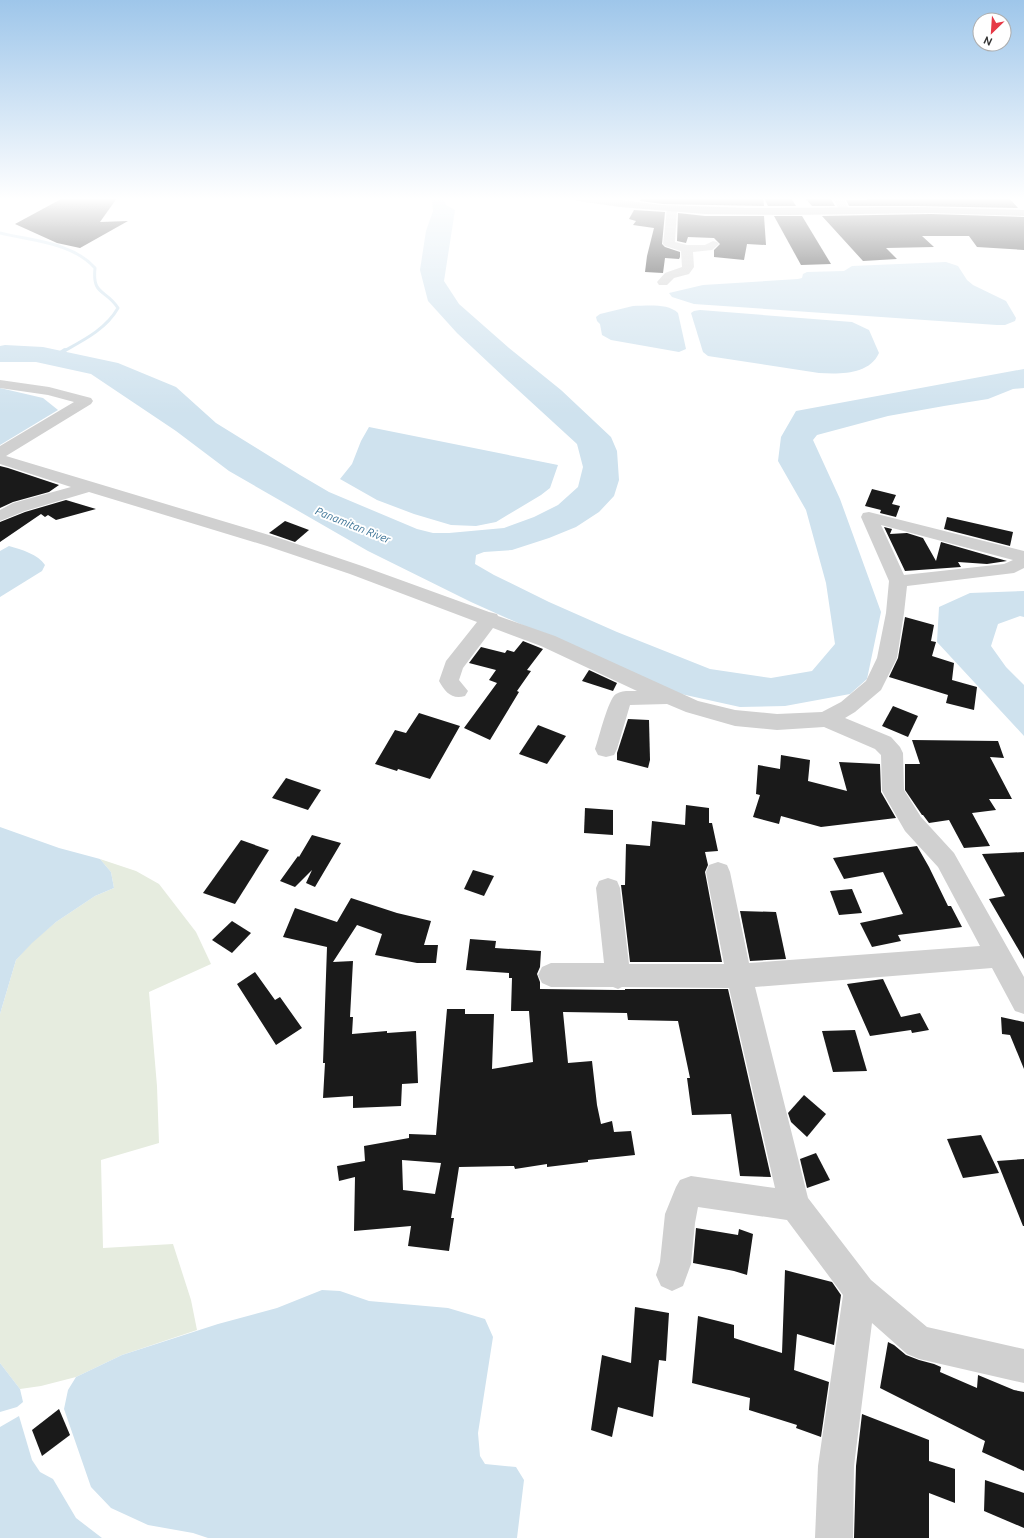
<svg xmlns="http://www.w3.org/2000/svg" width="1024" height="1538" font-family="Ubuntu,sans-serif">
  <rect width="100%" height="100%" fill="#fff"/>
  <!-- green -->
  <polygon fill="#e6ecdf" points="100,859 136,871 159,884 196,932 211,964 149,992 157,1086 159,1143 101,1160 103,1248 173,1244 191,1300 197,1330 122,1355 76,1377 41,1386 20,1389 0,1363 0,1014 16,960 32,942 56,922 95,896 114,888 111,872"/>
  <!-- water -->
  <g fill="#cfe2ee">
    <polygon points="432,198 443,198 446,205 455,210 444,281 459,304 509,348 561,390 611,437 617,451 619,480 614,496 599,512 576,527 549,538 512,550 484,552 476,555 475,564 494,575 549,602 617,632 710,669 771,678 812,671 835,644 826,583 806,510 778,461 781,437 796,411 1024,369 1024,388 1013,389 988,399 944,406 888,416 817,435 813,440 840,499 881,612 867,679 850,694 785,706 740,707 672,692 471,602 368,551 229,471 176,431 91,374 36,362 0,362 0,346 5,345 43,347 118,363 176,387 216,423 300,475 329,492 417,529 433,533 449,533 504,528 534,517 558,505 578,487 583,467 577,444 506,379 457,333 428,301 420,270 426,231 433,211"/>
    <polygon points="946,262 958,266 967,280 973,285 1006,301 1016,318 1015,321 1005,325 997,325 694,304 672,297 669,293 703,285 798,279 802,278 803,274 807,272 844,271 852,266"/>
    <path d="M633,306C646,306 668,303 678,313L686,349L679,352L611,340L602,335L600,324L597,321L596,317L600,314Z"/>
    <path d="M700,310L852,322L869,330L879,353C869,375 840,374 819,373L708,356L703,352L691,313L694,311Z"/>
    <polygon points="0,388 43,398 58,410 0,445"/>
    <polygon points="369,427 558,465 550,488 541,495 496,522 476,526 451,525 414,514 377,500 340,479 352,464 361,441"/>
    <path d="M9,546C22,550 38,554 45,565L42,571L0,597V551Z"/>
    <polygon points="1024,591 1024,617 1020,616 998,624 991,646 1006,667 1024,685 1024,736 937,642 939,607 970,593"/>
    <polygon points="0,827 59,848 100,859 111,872 114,888 95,896 56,922 32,943 16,960 0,1014"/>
    <polygon points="322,1290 340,1291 369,1301 448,1308 485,1319 493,1337 478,1433 480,1456 485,1464 516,1467 524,1480 517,1538 208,1538 193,1533 148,1525 111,1508 91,1487 64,1409 68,1390 76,1377 122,1355 218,1324 277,1308"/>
    <polygon points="0,1363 20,1389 23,1402 17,1407 0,1412"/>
    <polygon points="19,1416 32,1460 40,1472 53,1479 76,1518 102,1538 0,1538 0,1427"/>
  </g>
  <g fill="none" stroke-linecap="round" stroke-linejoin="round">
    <!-- stream-far1 -->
    <path stroke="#cfe2ee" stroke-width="3" d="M0,233C32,241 72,242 95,268C92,296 106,289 118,308C106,329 84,340 64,351"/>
    <!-- stream -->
    <polyline stroke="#cfe2ee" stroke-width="4" points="56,356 65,350"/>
  </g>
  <!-- building -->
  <g fill="#1a1a1a" fill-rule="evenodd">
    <polygon points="63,198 117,198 100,222 128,221 80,248 57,243 15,224"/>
    <polygon points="641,198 763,198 764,206 663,204 640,201"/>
    <polygon points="764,198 791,198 796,206 768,206"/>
    <polygon points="805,198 831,199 835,206 812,206"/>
    <polygon points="866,198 1009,198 1018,208 918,206 849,206 846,200 867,200"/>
    <polygon points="634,210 665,212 662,244 665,247 680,252 680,257 679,259 665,258 663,273 645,272 647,256 654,228 633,225 636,221 629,219"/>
    <polygon points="678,213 705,216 764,216 766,245 747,244 744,260 714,257 714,250 720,244 714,238 688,237 686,243 677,241"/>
    <polygon points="931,214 1024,217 1024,250 977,247 969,236 922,236 934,247 886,248 897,259 863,261 822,216"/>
    <polygon points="774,216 802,216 831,264 801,265"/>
    <polygon points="0,466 8,468 59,485 49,492 13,502 0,508"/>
    <polygon points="872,489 896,495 892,504 900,506 896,517 880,513 881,510 865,506"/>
    <polygon points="66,500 96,509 56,520 48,515 45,517 41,514 0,542 0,522 25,512"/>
    <polygon points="947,517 1013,532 1010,546 944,529"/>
    <polygon points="285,521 309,530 295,542 269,533"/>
    <polygon points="884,527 892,529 890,534 907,533 923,538 936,561 941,542 1007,561 987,564 958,562 961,567 905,571"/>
    <polygon points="905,617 934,625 931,641 936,642 932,656 954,663 952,680 977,687 974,710 946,703 948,695 889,677 898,658"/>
    <polygon points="523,641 543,649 527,670 531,671 517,691 519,692 490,740 464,728 497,683 489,680 496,670 469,663 481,647 505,653 507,650 514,652"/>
    <polygon points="589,670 617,683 613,691 582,681"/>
    <polygon points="893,706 918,716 908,737 882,726"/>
    <polygon points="419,713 460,726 430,779 398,769 397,771 375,764 395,730 406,733"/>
    <polygon points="628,719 649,720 650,760 648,768 617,760 617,753"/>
    <polygon points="538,725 566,736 547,764 519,754"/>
    <polygon points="912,740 998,741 1004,758 990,757 1012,799 989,799 996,810 972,813 990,846 964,848 949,820 929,823 923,815 922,815 905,790 905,764 920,764"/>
    <polygon points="781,755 810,760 808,781 847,791 839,762 880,764 881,792 896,818 821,827 781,816 779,824 753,817 760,795 756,794 758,765 780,769"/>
    <polygon points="286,778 321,790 308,810 272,798"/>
    <polygon points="686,805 709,808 709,823 712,823 718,851 705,852 708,865 705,872 722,962 630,962 621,885 625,885 626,844 650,846 652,821 685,825"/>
    <polygon points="585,808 613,810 613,835 584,833"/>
    <polygon points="312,835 341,843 315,887 306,883 312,870 295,887 280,881 298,856 299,857"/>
    <polygon points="241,840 269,850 235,904 203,893"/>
    <polygon points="917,846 929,867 948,906 951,906 962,927 898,935 901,941 872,947 860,923 903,914 883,872 844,879 833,858"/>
    <polygon points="1024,852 1024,959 989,899 1005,896 982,854"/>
    <polygon points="473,870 494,876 484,896 464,889"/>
    <polygon points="852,889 862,913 839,915 830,891"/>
    <polygon points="351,898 397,913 431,921 424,945 438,945 436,963 417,963 375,955 382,934 357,925 333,962 353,961 350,1017 353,1017 352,1034 387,1031 387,1033 416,1031 418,1083 402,1084 401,1106 353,1108 353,1096 323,1098 325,1063 323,1063 327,947 283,937 295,908 337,922"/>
    <polygon points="740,911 776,912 786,959 750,961"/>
    <polygon points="232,921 251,933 232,953 212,940"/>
    <path d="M470,939L496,941L495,948L541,951L540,967L537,974L540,982V989L617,990H625V989H728L771,1177L740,1176L731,1114L692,1115L687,1078H690L678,1021L628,1020L627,1013L563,1012L568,1063L592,1061L597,1105L601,1124L612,1121L614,1132L631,1131L635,1155L588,1160V1162L547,1167V1164L515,1169L514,1166L459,1167L451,1218H454L449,1251L408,1246L411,1226L354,1231L355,1177L339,1181L337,1166L365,1161L364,1146L409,1138V1134L436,1135L447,1009H465V1014H494L492,1069L533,1062L529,1011H511L512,978H509V973L466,970ZM402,1160L441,1163L435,1194L403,1190Z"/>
    <polygon points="255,972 275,1000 280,997 302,1028 276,1045 237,984"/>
    <polygon points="883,979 901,1017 920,1013 929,1030 912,1033 911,1030 870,1036 847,984"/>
    <polygon points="1001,1017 1024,1022 1024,1069 1010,1035 1002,1034"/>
    <polygon points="855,1030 867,1071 833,1072 822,1031"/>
    <polygon points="804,1095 826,1114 807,1137 791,1122 788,1113"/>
    <polygon points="981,1135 999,1173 963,1178 947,1139"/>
    <polygon points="816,1153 830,1180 807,1188 800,1159"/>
    <polygon points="1024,1159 1024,1226 1023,1226 997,1161"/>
    <polygon points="696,1228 738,1235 739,1229 753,1234 747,1275 734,1271 693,1263"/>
    <polygon points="785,1270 832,1282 841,1295 834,1345 797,1334 794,1370 829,1382 821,1437 796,1428 797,1425 749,1410 750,1398 692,1383 698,1316 734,1325 734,1338 782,1353"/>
    <polygon points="635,1307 669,1313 666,1361 659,1360 653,1417 618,1407 612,1437 591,1430 602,1355 631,1363"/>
    <polygon points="888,1342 894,1345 906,1355 919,1360 934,1364 941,1367 940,1372 977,1388 978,1375 1014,1390 1024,1392 1024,1471 982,1452 985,1441 880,1388"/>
    <polygon points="59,1409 70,1435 42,1456 32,1430"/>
    <polygon points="862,1414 929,1440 929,1461 955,1469 955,1503 929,1493 929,1538 854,1538 856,1466"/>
    <polygon points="985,1480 1024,1493 1024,1528 984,1511"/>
  </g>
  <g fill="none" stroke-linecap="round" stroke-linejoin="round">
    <!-- minor -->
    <g fill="#d0d0d0" fill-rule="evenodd">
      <polygon points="833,198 844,198 850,212 849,214 841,214"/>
      <polygon points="672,206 677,209 675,242 687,245 705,245 713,241 717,242 719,244 712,250 693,252 694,267 689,274 674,278 667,285 659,285 657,282 665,273 682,267 681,251 665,246 663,244 667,209"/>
      <path d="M0,380L49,387L91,398L93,401L91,404L6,456L279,538L362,566L489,612L497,614L498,616L555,636L698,701L735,710L777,714L822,712L841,702L866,681L877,658L886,613L889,581L861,517L863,513L869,512L1024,551V568L1014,573L907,586L904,613L897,658L881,690L855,712L845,718L891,737L900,747L903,753L904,790L921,817L954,853L1024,977V1014L1015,1011L992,968L755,987L808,1198L871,1280L927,1327L1024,1349V1383L919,1359L907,1354L872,1323L854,1466L853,1538H815L818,1466L843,1295L787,1220L698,1207L695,1223L691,1264L683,1286L672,1291L661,1286L656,1275L660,1262L665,1214L676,1187L680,1180L691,1176L775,1188L729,988L622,987L618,989L613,987H551L542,983L538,975L542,967L551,963H604L596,888L599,881L608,878L617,881L620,888L629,964H724L706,872L709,865L718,862L727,865L730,872L749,963L980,946L938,867L905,831L882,791L881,755L875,749L824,727L777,730L735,726L686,712L667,704L630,705L617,749L614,755L606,757L598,755L595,749C599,738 608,699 616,694C622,690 630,691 637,691L541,646L493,628L463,668L459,680L468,691L465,696C452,700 445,692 439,681L446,661L477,622L350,574L267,546L89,492L25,511L0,521V510L13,503L71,487L0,464V446L74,402L48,395L0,388ZM881,525L1013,560L1004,564L904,575Z"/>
    </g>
    <!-- major -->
    <polygon fill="#ababab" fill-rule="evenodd" points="573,198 603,198 663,205 748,208 918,207 1024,210 1024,216 931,213 790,215 705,214 620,207 578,201"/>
  </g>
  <!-- sky -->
  <linearGradient id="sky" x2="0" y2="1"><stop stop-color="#9ec6ea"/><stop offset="0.48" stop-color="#fff"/><stop offset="1" stop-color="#fff" stop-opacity="0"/></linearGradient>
  <rect width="1024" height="414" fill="url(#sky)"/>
  <g text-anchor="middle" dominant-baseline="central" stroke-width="4" stroke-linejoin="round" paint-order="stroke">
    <!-- far-water labels -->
    <g font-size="11" font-style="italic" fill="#3f7597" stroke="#fff">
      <text transform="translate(353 525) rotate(22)">Panamitan River</text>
    </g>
  </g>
  <!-- north arrow -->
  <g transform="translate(992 32) rotate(205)"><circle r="19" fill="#ffffff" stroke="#adadad"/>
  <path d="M0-3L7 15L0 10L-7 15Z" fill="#e63946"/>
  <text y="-6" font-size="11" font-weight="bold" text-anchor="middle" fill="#333333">N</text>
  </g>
</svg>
